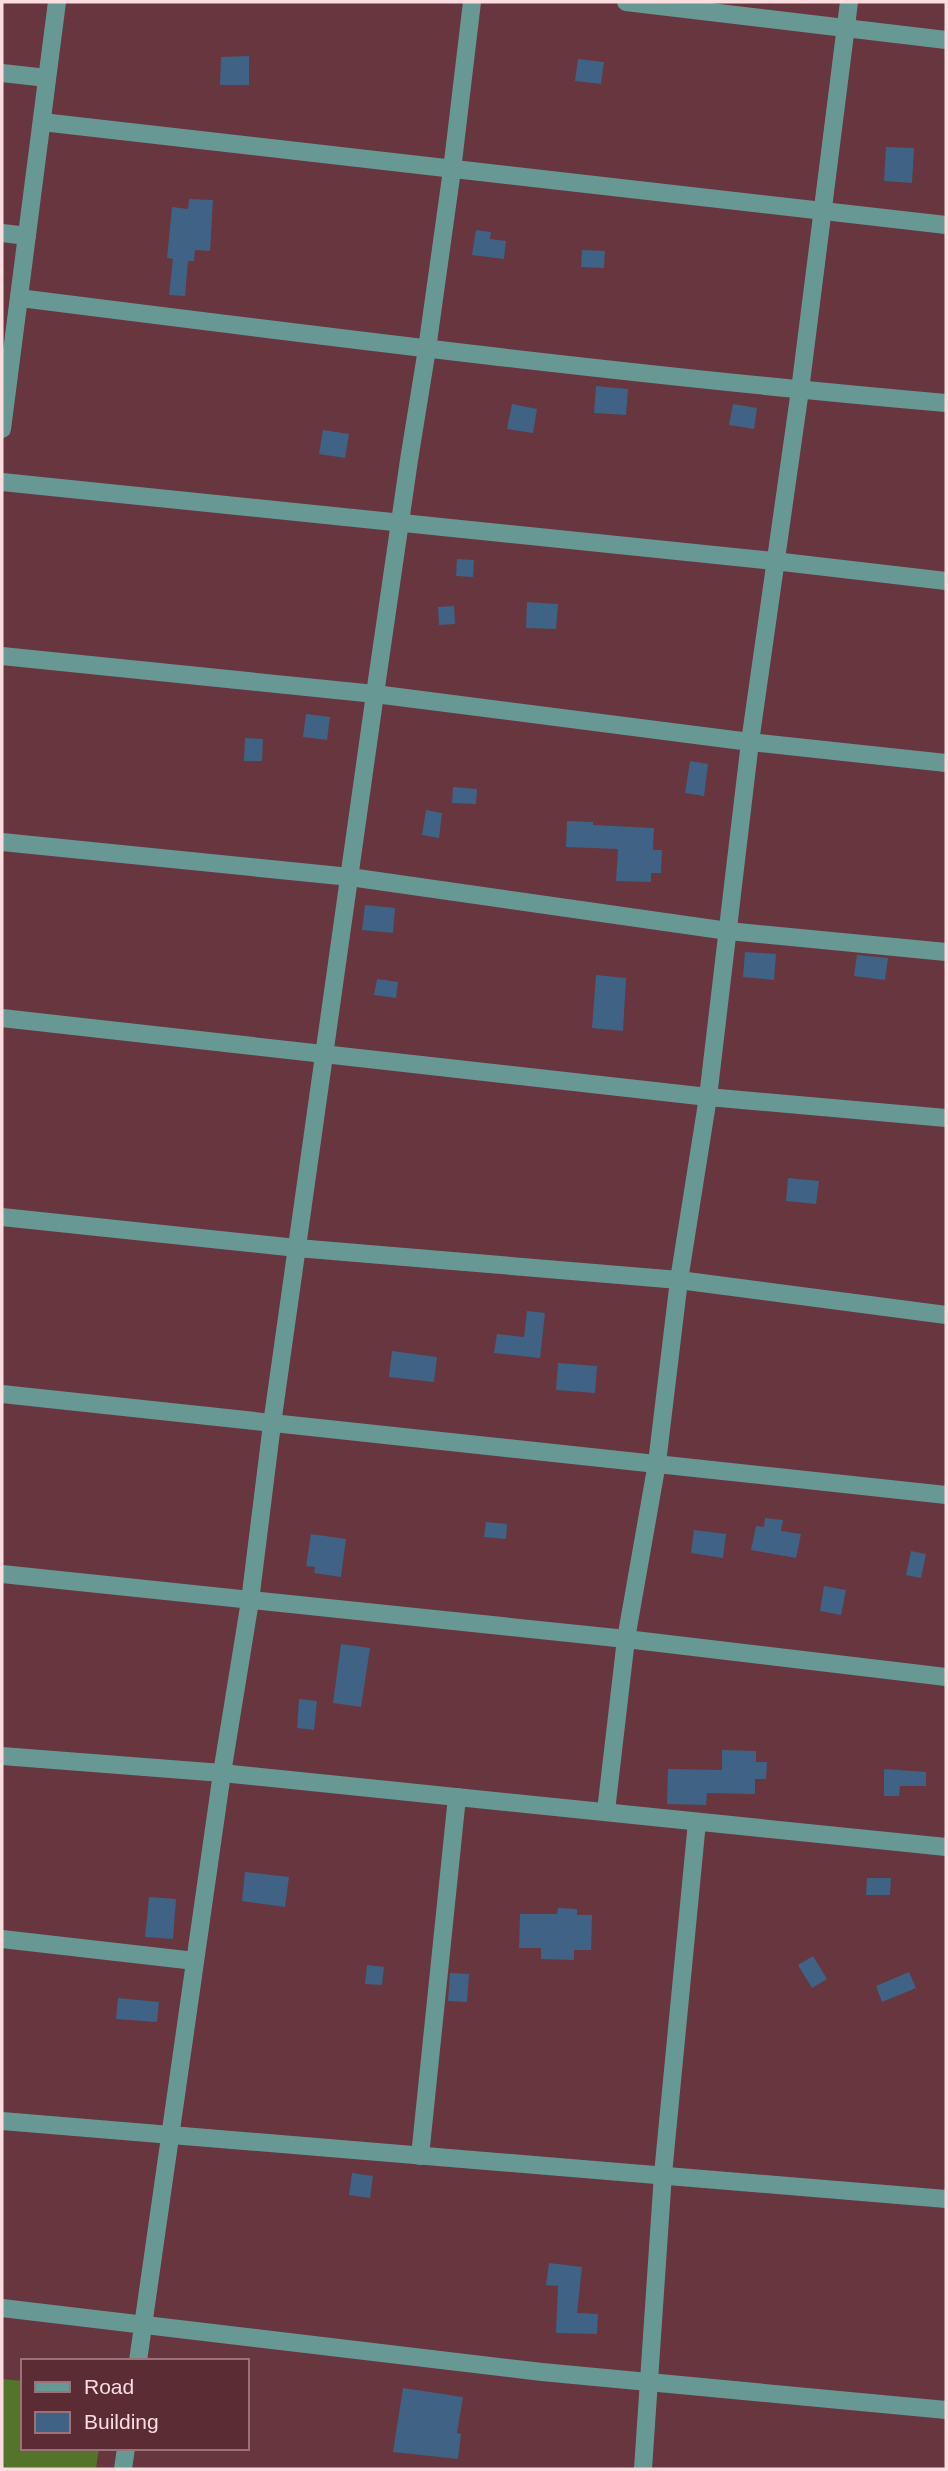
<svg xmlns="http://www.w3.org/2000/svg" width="948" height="2471" font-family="Arial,sans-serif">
  <rect width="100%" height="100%" fill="#67363f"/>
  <!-- green -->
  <polygon fill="#53742a" points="2,2379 23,2381 23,2448 99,2448 96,2469 2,2469"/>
  <!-- building -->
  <g fill="#406285">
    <polygon points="249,56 249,85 220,85 221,57"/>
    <polygon points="578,59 604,62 601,84 575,81"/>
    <polygon points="886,147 914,148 912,183 884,181"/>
    <polygon points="189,199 213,200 210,251 195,250 194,261 188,261 185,296 169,295 173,259 167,258 172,207 188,209"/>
    <polygon points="476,230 491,232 490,239 506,241 504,259 472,255"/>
    <polygon points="582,250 605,251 604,268 581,267"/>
    <polygon points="596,386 628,389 626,415 594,413"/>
    <polygon points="512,404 537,409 533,433 507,429"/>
    <polygon points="733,404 757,408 754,429 729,425"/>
    <polygon points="323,430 349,434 345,458 319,454"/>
    <polygon points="457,559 474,560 473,577 456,576"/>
    <polygon points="527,602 558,604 556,629 526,628"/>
    <polygon points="454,606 455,624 439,625 438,607"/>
    <polygon points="306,714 330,717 327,740 303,737"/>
    <polygon points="245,738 263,739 262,761 244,761"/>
    <polygon points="690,761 708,764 704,796 685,793"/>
    <polygon points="453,787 477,789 476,804 452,803"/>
    <polygon points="426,810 442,813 439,838 422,835"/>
    <polygon points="567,821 593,822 593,825 654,828 653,850 662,850 661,873 651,873 651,882 616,881 618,849 566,847"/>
    <polygon points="365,905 395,908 393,933 362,930"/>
    <polygon points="745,952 776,954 774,980 743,977"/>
    <polygon points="857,955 888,958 885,980 854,976"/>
    <polygon points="596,975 626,978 623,1031 592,1028"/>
    <polygon points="377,979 398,982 396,998 374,995"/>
    <polygon points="788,1178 819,1181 816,1204 786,1201"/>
    <polygon points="527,1311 545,1313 540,1358 494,1353 497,1334 524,1337"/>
    <polygon points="392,1351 437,1357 434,1382 389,1377"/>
    <polygon points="558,1363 597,1366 595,1393 556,1390"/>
    <polygon points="765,1518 783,1520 781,1531 801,1534 796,1558 751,1550 756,1526 764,1527"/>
    <polygon points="486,1522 507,1524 506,1539 484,1537"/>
    <polygon points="694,1530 726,1534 723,1558 691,1553"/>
    <polygon points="311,1534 346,1539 341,1577 314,1573 315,1567 306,1566"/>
    <polygon points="911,1551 926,1554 921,1578 906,1575"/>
    <polygon points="824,1586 846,1590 841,1615 820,1611"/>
    <polygon points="341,1644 370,1648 361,1707 333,1703"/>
    <polygon points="299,1699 317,1701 314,1730 297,1728"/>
    <polygon points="722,1750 756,1751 756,1762 767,1762 766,1779 755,1779 755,1794 707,1793 706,1805 667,1804 668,1769 722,1770"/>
    <polygon points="884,1769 926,1772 926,1786 900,1786 899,1796 884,1796"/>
    <polygon points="245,1872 289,1877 285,1907 242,1901"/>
    <polygon points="867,1878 891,1878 890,1895 866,1895"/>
    <polygon points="149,1897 176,1899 173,1939 145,1937"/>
    <polygon points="558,1908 577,1909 577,1915 592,1915 591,1950 574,1950 574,1960 541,1959 541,1948 519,1948 520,1914 557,1914"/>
    <polygon points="813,1956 827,1979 812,1988 798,1965"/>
    <polygon points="367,1965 384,1967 382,1985 365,1984"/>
    <polygon points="909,1972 916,1988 882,2002 876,1986"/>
    <polygon points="450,1973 469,1974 467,2002 448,2001"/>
    <polygon points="118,1998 159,2002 157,2022 116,2019"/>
    <polygon points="352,2173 373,2176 370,2198 349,2195"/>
    <polygon points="549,2263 582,2267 577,2313 598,2314 597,2334 556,2333 558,2286 546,2285"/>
    <polygon points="403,2388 463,2397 457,2433 461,2434 458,2459 393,2452"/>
  </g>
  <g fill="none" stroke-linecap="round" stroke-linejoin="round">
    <!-- minor -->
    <g stroke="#689894" stroke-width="18">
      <polyline points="626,2 946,40"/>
      <polyline points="2,73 47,78"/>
      <polyline points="42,122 946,225"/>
      <polyline points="2,233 27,236"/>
      <path d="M19,298C328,337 636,376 946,403"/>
      <polyline points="2,429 57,2"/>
      <polyline points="2,482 774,561 946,581"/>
      <polyline points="2,656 375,694 750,742 946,763"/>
      <polyline points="2,842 350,877 728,931 946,952"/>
      <polyline points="2,1018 708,1097 946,1118"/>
      <polyline points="2,1217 297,1248 679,1280 946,1315"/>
      <polyline points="2,1394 946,1495"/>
      <polyline points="2,1574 626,1639 946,1677"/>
      <polyline points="2,1756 222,1773 946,1847"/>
      <polyline points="606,1811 626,1639 657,1463 679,1280 708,1097 750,742 800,390 849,2"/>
      <polyline points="2,1939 195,1961"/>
      <polyline points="2,2121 946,2199"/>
      <polyline points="420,2156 457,1797"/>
      <polyline points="2,2308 542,2372 946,2410"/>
      <polyline points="138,2361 222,1773 250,1601 272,1424 375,694 409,460 427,349 452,170 472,2"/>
      <polyline points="123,2469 126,2448"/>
      <polyline points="643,2469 663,2174 697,1822"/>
    </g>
  </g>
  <!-- border -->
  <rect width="948" height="2471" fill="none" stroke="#fbdcdf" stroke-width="7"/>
  <!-- legend -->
  <rect x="21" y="2359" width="228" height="91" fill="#5b2c34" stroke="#9b7278" stroke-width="2"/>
  <rect x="35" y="2382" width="35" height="10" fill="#689894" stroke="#9b7278" stroke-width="2"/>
  <text x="84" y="2394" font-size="21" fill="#fbdcdf">Road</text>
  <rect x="35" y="2412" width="35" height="21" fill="#406285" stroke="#9b7278" stroke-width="2"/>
  <text x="84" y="2429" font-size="21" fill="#fbdcdf">Building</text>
</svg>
